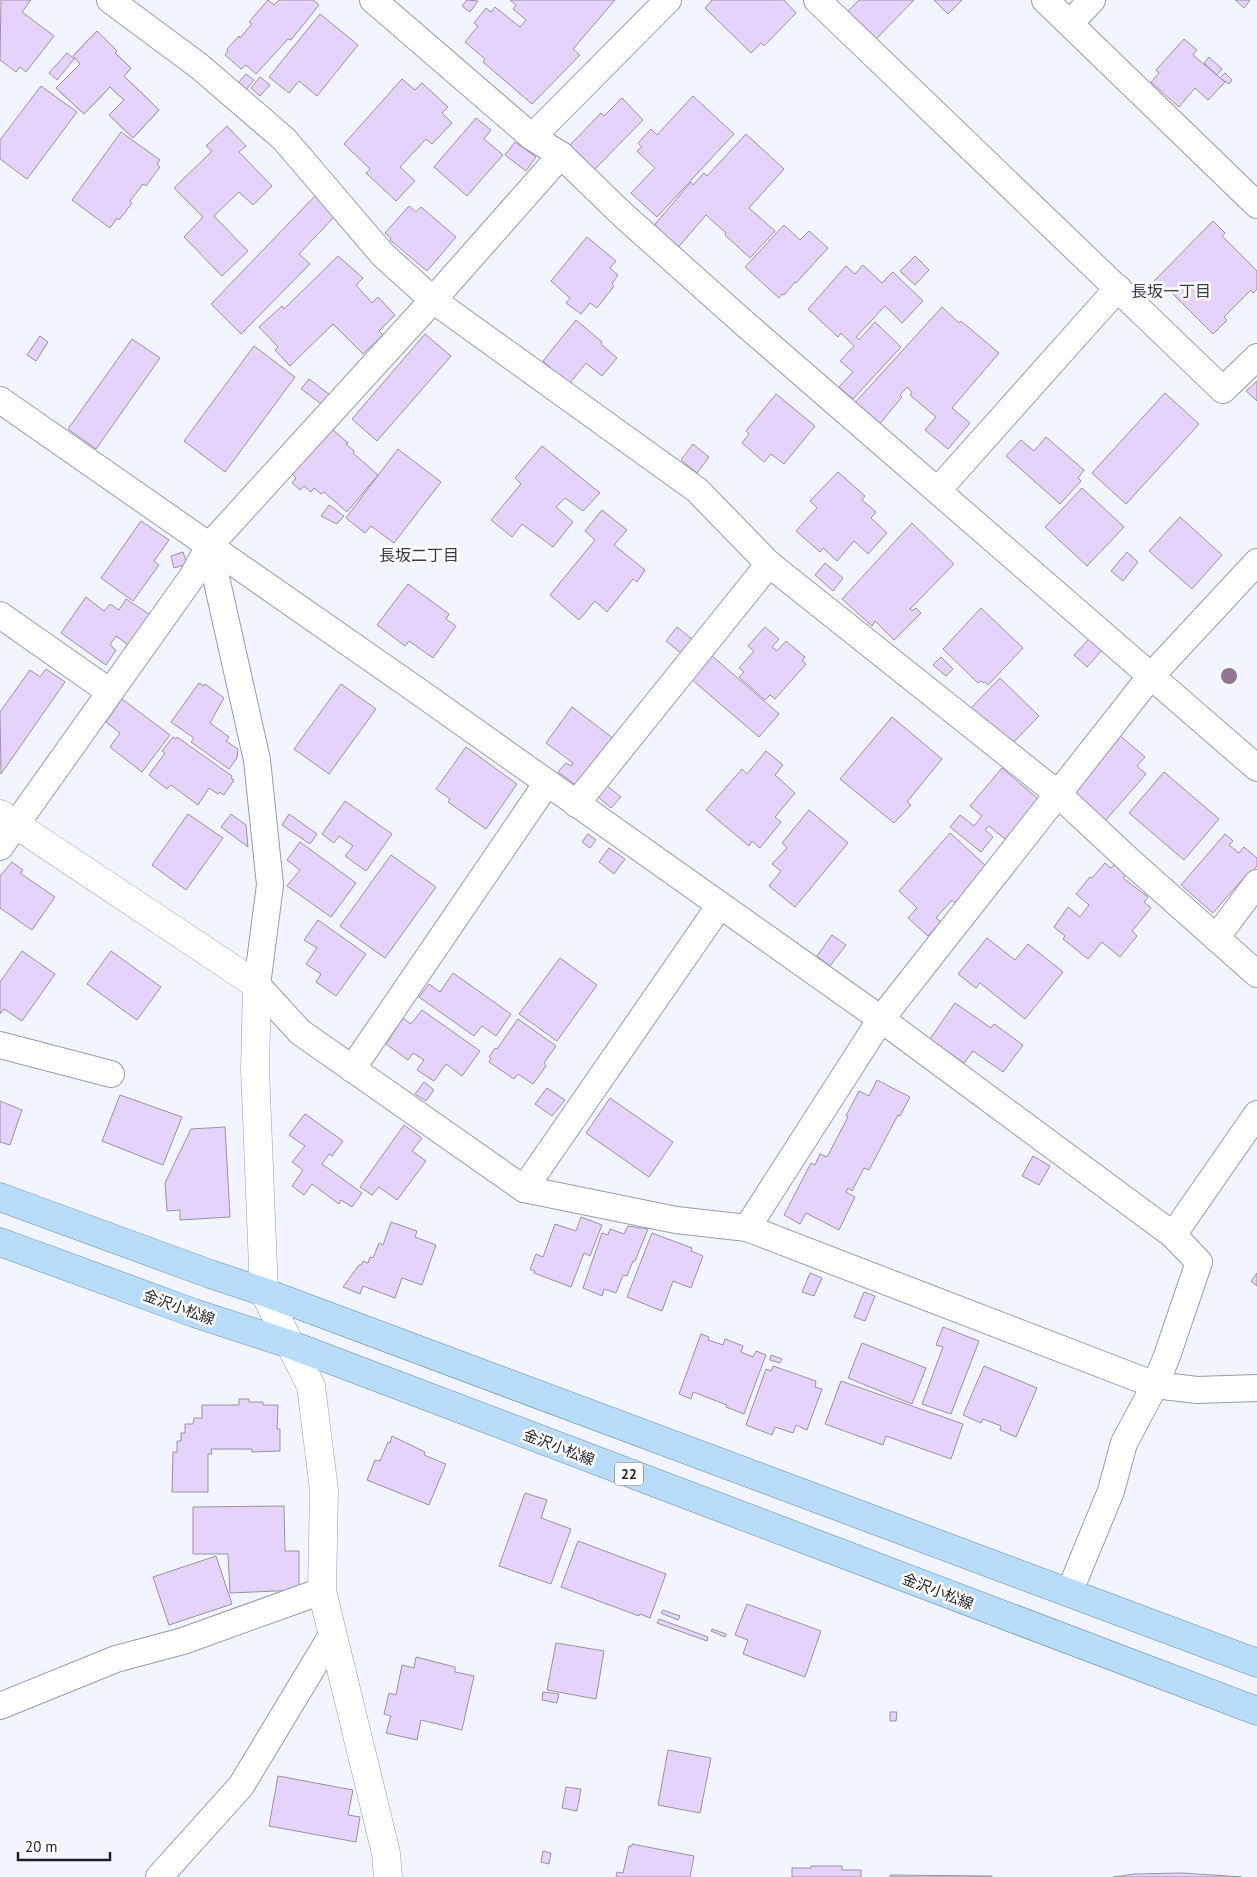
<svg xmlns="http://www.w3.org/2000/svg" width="1257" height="1877" font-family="'PT Sans','Noto Sans JP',sans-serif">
  <rect width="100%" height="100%" fill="#f2f5ff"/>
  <!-- building -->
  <g fill="#e6d3fb" stroke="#9992a1">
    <polygon points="1,0 31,0 22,12 54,36 26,72 20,67 16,72 0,60"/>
    <polygon points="268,0 274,5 279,0 313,0 319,5 291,40 288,39 256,74 246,65 241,69 225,55 228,51 227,49 239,36 240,38 252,24 249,22"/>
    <polygon points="467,0 478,1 470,12 462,6"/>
    <polygon points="510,0 615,0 573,49 580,55 532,104 483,62 485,59 465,42 478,26 474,23 486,8 491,12 495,7 520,27 526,20 513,9 516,5"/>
    <polygon points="712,0 784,0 796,13 764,46 761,43 751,53 705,8"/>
    <polygon points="859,0 914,0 876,39 848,11"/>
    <polygon points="934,0 962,0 948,14"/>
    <polygon points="1235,0 1250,0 1244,8"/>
    <polygon points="320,14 358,45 317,96 299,81 289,93 269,77"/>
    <polygon points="97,31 117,51 115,53 131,68 124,76 159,110 133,138 109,115 124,100 110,87 84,114 56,88 80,64 73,56"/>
    <polygon points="97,31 117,51 115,53 131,68 124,76 159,110 133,138 109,115 124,100 110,87 84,114 56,88 80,64 73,56"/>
    <polygon points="1184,39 1197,50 1193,55 1225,82 1208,100 1195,88 1179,107 1151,82 1159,73 1156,70"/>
    <polygon points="67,53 74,59 57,80 49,73"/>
    <polygon points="1209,57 1222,69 1217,75 1204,63"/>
    <polygon points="1225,73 1232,80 1229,84 1220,78"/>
    <polygon points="246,74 254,80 246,90 238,83"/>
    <polygon points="260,77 270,85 260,96 251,88"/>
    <polygon points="402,79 415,90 422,83 448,107 442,113 452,123 432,144 426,139 400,167 415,181 396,201 366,173 370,169 344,144"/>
    <polygon points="41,86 77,112 27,179 0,159 0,140"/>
    <polygon points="693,96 734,134 657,217 631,193 655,168 637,151 642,147 638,143 651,129 657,135"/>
    <polygon points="622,98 643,120 592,172 567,148 601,113 604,116"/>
    <polygon points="476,118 491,130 484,139 503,155 467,196 434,167"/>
    <polygon points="227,126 246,146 239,152 272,186 253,205 239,192 214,216 248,251 222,276 184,237 203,217 174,188 212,151 206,146"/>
    <polygon points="121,132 160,160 157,164 160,167 146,186 143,184 130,201 132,203 119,220 117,218 110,228 72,200"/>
    <polygon points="746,134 784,169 749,208 775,231 750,258 725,235 726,233 706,215 675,251 651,229 691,182 693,185 704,173 707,176"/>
    <polygon points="515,142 536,157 526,171 505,155"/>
    <polygon points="315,196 336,215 299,254 310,264 241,334 211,304"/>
    <polygon points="409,206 416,212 421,207 456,237 427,271 390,240 391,238 385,233"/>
    <polygon points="1213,221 1225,233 1222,236 1257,271 1257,289 1253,293 1251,290 1224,317 1227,320 1213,334 1169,290 1166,293 1154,281"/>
    <polygon points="784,225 800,240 809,231 828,248 796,283 795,282 784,295 782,294 779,298 745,267"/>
    <polygon points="587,237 616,261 610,268 618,275 612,284 614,286 597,308 590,303 581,314 566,303 570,298 551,281"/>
    <polygon points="338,256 363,278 356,285 372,303 378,297 395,315 379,331 383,335 363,354 333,324 290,366 275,350 278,347 259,327 282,306 284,309"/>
    <polygon points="915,256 929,270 915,285 900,271"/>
    <polygon points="863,265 882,283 893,272 923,301 902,323 885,306 856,337 859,340 875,322 901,347 853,399 839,387 853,372 840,361 854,346 841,333 838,337 808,309 846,266 855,274"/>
    <polygon points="942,307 959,323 961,321 999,353 952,408 970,423 948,449 925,430 936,417 910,395 912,392 907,387 900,395 902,397 877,427 852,406"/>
    <polygon points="576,320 602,342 601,344 617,358 602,376 586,363 569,384 543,361"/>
    <polygon points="425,334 451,356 377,441 352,419"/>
    <polygon points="40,336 48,342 36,361 27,355"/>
    <polygon points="132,339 160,358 96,449 68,429"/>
    <polygon points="254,346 295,377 225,472 184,441"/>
    <polygon points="309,379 330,395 323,405 301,389"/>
    <polygon points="1257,381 1257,401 1246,391"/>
    <polygon points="1165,393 1199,424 1126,504 1092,473"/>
    <polygon points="776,394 815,426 784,464 771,454 764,462 742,443 749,434 746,431"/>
    <polygon points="333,430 348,443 346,444 354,451 353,453 378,475 347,512 324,492 321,494 314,488 311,492 304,486 300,490 292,483 296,478 292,474 329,432 330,433"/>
    <polygon points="1046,437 1084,470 1078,478 1081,481 1060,504 1006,456 1021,440 1034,451"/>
    <polygon points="693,444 709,457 697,473 681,460"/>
    <polygon points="542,446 600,493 583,511 565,498 556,507 573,522 553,547 522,524 512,537 491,520 521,484 515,478"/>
    <polygon points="398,449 441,482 394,543 371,526 365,533 346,518"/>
    <polygon points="838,472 865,496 862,500 876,512 871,518 887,533 868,554 854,541 837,561 823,548 820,552 796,531 817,508 810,501"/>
    <polygon points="1082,488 1124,527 1087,566 1045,527"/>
    <polygon points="329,505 344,516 337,524 321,516"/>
    <polygon points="602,510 627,530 614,545 645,570 637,582 633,579 607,612 595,601 579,620 550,595 595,540 585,531"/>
    <polygon points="1180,517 1222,555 1192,589 1149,551"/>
    <polygon points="141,521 169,540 154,561 159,565 133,601 101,578"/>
    <polygon points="912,523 954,564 910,609 912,611 916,608 921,613 894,640 875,621 872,626 842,599"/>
    <polygon points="183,552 187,564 174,568 171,556"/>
    <polygon points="1127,552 1138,562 1123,581 1111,571"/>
    <polygon points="825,563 843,578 833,591 815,575"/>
    <polygon points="408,584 449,614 446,619 456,626 433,658 409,641 405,646 377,625"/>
    <polygon points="86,597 104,611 110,604 119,610 126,599 152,616 131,647 116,636 110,645 116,650 106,665 61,633"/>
    <polygon points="981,608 1023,648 988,685 985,682 983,683 981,681 978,683 943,649"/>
    <polygon points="677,627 692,639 681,653 666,641"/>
    <polygon points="765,627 779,639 772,647 777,651 786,641 805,657 802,661 806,664 775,699 770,695 765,700 739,677 744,672 739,668 754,651 748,646"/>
    <polygon points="1090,638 1102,650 1087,667 1074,655"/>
    <polygon points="711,655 779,714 759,737 691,679"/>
    <polygon points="941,657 953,669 946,676 933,665"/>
    <polygon points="46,669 65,682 1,774 0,712 30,670 40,677"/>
    <polygon points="1000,678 1039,716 1009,747 969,710"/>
    <polygon points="199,683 204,686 205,684 224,698 210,723 229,737 226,741 238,749 237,758 229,769 191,742 194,738 171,722"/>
    <polygon points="341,684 376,709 329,774 294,749"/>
    <polygon points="122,699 170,735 142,772 110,747 120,733 106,722"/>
    <polygon points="572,707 614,739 577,786 558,772 566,763 571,766 573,763 546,743"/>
    <polygon points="892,717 942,759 907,802 911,805 894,823 840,779"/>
    <polygon points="1118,734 1145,757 1137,766 1146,774 1105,821 1066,788"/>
    <polygon points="173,737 176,739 177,737 232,776 231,778 234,780 224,795 220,792 218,794 209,788 198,805 171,785 167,789 149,775 165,753 162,751"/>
    <polygon points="466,747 517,784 486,829 448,802 450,799 436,789"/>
    <polygon points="766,751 783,765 775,775 795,793 775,817 781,822 760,848 752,841 749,846 706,810 742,769 747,774"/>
    <polygon points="1002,768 1045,805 1015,847 989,826 985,830 993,837 981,852 950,827 960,815 974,826 982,816 970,806"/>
    <polygon points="1164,772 1219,819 1184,860 1129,813"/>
    <polygon points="606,785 621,797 611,808 597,796"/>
    <polygon points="345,801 392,834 366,871 345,856 353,846 339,836 334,843 322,834"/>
    <polygon points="809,810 848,843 795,907 769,886 781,871 772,864 787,848 782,843"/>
    <polygon points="188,814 223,838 186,890 152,865"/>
    <polygon points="231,814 246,825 248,847 221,827"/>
    <polygon points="289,814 317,834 310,844 282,825"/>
    <polygon points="950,833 986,866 955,903 952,900 936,918 941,922 928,936 908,918 917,908 899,891"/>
    <polygon points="588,834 596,840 590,848 582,842"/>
    <polygon points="1225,834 1233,841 1229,845 1239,853 1244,847 1257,858 1257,866 1250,874 1248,873 1213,913 1181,885"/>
    <polygon points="300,842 356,883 331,917 287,886 300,870 287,860"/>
    <polygon points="609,848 625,859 614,874 599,862"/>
    <polygon points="391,855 436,887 385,958 340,926"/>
    <polygon points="12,862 23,870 20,873 55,897 32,930 0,908 0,876"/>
    <polygon points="1105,863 1111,868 1115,864 1127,874 1123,878 1148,897 1144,902 1151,908 1132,931 1137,936 1120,957 1102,942 1088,959 1063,939 1065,936 1054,927 1068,907 1080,917 1089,905 1076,894 1090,877 1092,878"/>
    <polygon points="318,920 366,954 336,996 316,982 321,974 306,964 317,948 304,940"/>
    <polygon points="832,935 846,945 830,966 817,956"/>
    <polygon points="987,938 1015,960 1028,944 1063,972 1025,1019 980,983 976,988 958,974"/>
    <polygon points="22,951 55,974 22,1021 4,1009 0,1014 0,982"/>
    <polygon points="111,951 161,987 137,1020 87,984"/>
    <polygon points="560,958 597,985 557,1041 519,1014"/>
    <polygon points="453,973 511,1014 496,1036 482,1026 474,1036 419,997 429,984 440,992"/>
    <polygon points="955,1003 991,1028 994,1024 1023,1045 1003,1072 973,1051 964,1063 930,1039"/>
    <polygon points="422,1010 480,1051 462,1076 446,1064 434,1081 417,1070 424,1060 413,1053 408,1060 386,1044 403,1018 411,1024"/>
    <polygon points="518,1019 556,1046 544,1063 546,1066 533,1084 518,1074 514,1079 489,1062 491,1059 489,1057 495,1048 497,1049"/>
    <polygon points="877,1080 910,1097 900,1116 898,1115 869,1170 864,1168 852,1191 848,1188 846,1192 855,1197 839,1230 806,1213 800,1224 784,1215 811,1163 815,1165 820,1154 827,1157 848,1117 846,1116 859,1091 869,1096"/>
    <polygon points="424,1082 434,1090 426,1101 415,1094"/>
    <polygon points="547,1088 565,1100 552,1116 535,1104"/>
    <polygon points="120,1095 182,1117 163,1165 102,1141"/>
    <polygon points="610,1098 673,1142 649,1177 586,1133"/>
    <polygon points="0,1101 22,1110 10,1145 0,1142"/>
    <polygon points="305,1114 343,1141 332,1156 329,1154 322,1164 362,1193 352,1207 341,1200 339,1204 312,1184 304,1195 292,1186 303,1170 292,1162 305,1146 289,1135"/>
    <polygon points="404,1125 422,1138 412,1151 426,1161 397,1200 379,1187 372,1195 360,1187"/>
    <polygon points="225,1127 230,1217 180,1220 180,1210 167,1211 165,1183 191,1129"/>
    <polygon points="1033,1156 1050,1166 1039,1185 1022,1176"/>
    <polygon points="581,1217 602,1225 590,1256 584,1253 571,1287 534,1273 535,1271 530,1269 536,1254 543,1257 555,1224 576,1231"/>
    <polygon points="391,1222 417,1231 415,1237 436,1245 422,1285 402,1278 395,1298 363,1286 360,1294 343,1287 359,1265 361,1265 363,1261 368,1263 370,1257 373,1258 379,1243 383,1245"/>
    <polygon points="628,1226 648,1229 635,1261 633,1261 627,1276 623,1275 616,1293 604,1289 602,1296 583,1288 602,1233 608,1235 610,1229 624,1234"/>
    <polygon points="652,1233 692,1248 691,1251 703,1256 691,1288 673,1281 662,1311 627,1297"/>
    <polygon points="810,1273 822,1278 814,1296 802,1292"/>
    <polygon points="1257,1273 1257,1286 1251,1281"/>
    <polygon points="864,1292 875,1296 865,1321 854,1317"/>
    <polygon points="943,1327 979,1341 951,1414 922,1404 943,1347 936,1345"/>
    <polygon points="701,1334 709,1337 708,1340 723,1345 725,1339 743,1346 741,1352 753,1357 756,1351 766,1355 744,1414 726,1407 727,1405 693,1392 691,1399 679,1394"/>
    <polygon points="862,1343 926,1368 912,1404 848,1378"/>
    <polygon points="771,1355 782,1359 780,1363 770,1360"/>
    <polygon points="773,1366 816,1381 815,1387 822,1389 807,1430 796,1425 793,1433 775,1427 772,1435 746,1425 766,1369 771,1371"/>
    <polygon points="984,1366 1037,1388 1016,1437 1000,1430 1001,1426 983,1419 981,1423 963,1415"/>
    <polygon points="841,1381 963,1424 951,1459 886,1436 883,1445 825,1424"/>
    <polygon points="239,1399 249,1399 249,1402 263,1402 263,1405 278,1405 277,1429 280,1429 280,1451 252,1452 252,1449 211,1449 212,1454 208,1454 208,1492 172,1492 173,1452 177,1452 177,1441 181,1441 181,1433 185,1433 185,1424 193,1424 194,1418 202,1418 202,1405 239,1405"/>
    <polygon points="392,1436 425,1452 424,1455 446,1464 429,1505 367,1480 375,1460 380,1461 388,1442 390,1443"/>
    <polygon points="525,1493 547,1500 541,1518 571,1529 551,1584 499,1566"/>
    <polygon points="284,1506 285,1551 299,1551 299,1590 230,1593 228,1554 193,1554 193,1507"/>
    <polygon points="578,1541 666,1574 650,1618 640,1614 639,1616 561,1587"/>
    <polygon points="216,1556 232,1604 169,1625 153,1577"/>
    <polygon points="747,1604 821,1631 805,1677 743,1654 748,1640 735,1635"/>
    <polygon points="663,1610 680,1616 678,1620 661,1613"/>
    <polygon points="659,1619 708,1637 707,1641 657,1623"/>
    <polygon points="712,1629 726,1634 725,1637 711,1631"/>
    <polygon points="556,1643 604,1651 596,1699 547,1690"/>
    <polygon points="416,1657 455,1667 455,1672 474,1676 462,1730 421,1720 417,1740 386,1733 391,1716 384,1714 389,1693 396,1695 402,1665 414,1668"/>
    <polygon points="543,1692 559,1694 557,1703 542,1700"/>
    <polygon points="890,1712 897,1712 896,1721 890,1721"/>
    <polygon points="668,1750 711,1758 700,1813 658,1805"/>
    <polygon points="278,1776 353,1790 348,1815 360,1817 356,1842 269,1826"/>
    <polygon points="566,1787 581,1789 577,1811 562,1808"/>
    <polygon points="632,1844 694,1856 690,1877 616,1877 617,1872 623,1873 629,1846 632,1846"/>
    <polygon points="543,1851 551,1853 549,1864 541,1862"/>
    <polygon points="811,1866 842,1866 842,1870 861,1870 861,1877 792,1877 792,1868 811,1868"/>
    <polygon points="1182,1873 1242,1877 1113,1877 1135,1874"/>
    <polygon points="890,1875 992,1876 992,1877 890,1877"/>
  </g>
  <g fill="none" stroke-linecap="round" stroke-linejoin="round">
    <defs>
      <g id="minor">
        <polyline points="110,0 199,66 284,139 383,255 433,300 697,490 769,564 1058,794 1132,863 1257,974"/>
        <polyline points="373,0 532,137 561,155 623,215 744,323 1257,768"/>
        <polyline points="817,0 1223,390 1257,357"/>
        <polyline points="1045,0 1257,205"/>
        <polyline points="1070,23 1092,0"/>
        <polyline points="532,137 668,0"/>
        <polyline points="0,400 415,689 881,1019 1173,1235 1199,1262 1167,1356 1155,1385 1124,1443 1111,1491 1069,1593"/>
        <polyline points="938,490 1118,288"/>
        <polyline points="209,546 257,760 270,885 257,985 300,1032 524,1189 676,1220 747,1228 1155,1385 1197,1390 1257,1388"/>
        <polyline points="0,615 110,692"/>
        <polyline points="576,804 769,564"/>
        <polyline points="0,847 192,577 209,546 433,300 561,155"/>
        <polyline points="1216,938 1257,883"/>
        <polyline points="0,1045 111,1074"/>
        <polyline points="352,1069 547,783"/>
        <polyline points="524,1189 720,905"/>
        <polyline points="747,1228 881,1019 1150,677 1257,562"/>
        <polyline points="1173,1235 1257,1114"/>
        <polyline points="0,1706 116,1659 183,1641 322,1591"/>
        <polyline points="159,1877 241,1786 332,1635"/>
      </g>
      <polyline id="tertiary" points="0,814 257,985 255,1069 264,1292 311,1386 324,1490 322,1591 386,1853 388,1877"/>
      <g id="primary">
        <polyline points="0,1197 210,1274 264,1292 1257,1663"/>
        <polyline points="0,1242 194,1313 289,1344 1257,1711"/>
      </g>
    </defs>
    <!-- minor casing -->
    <use href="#minor" stroke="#989cac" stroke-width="28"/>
    <!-- tertiary casing -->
    <use href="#tertiary" stroke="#989cac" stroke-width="29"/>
    <!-- primary casing -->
    <use href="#primary" stroke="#638bac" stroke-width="29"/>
    <!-- minor -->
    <use href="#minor" stroke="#fff" stroke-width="26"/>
    <!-- tertiary -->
    <use href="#tertiary" stroke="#fff" stroke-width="28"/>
    <!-- primary -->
    <use href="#primary" stroke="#b8dcfa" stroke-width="28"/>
  </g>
  <!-- trees -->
  <circle fill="#947693" cx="1229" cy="676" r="8"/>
  <g text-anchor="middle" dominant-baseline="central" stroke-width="5" stroke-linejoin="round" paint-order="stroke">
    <!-- shield labels -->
    <rect fill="#fff" stroke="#616266" stroke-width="1" x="615" y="1462.5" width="28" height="23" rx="4"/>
    <g font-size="14" font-weight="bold" fill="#1d1e24">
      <text x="629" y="1474">22</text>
    </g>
    <!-- street labels -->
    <g font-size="15" fill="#1d1e24" stroke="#fff">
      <text transform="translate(179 1307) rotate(20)">金沢小松線</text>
      <text transform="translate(559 1447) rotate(21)">金沢小松線</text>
      <text transform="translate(938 1591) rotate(21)">金沢小松線</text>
    </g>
    <!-- neighbourhood labels -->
    <g font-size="16" fill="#373a47" stroke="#fff">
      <text x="1171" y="291">長坂一丁目</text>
      <text x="419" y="555">長坂二丁目</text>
    </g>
  </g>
  <!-- scale -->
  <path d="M18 1852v8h92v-8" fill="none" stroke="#1d1e24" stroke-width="2.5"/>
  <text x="25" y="1852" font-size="15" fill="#1d1e24" stroke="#ffffff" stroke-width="4" paint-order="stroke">20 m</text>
</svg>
